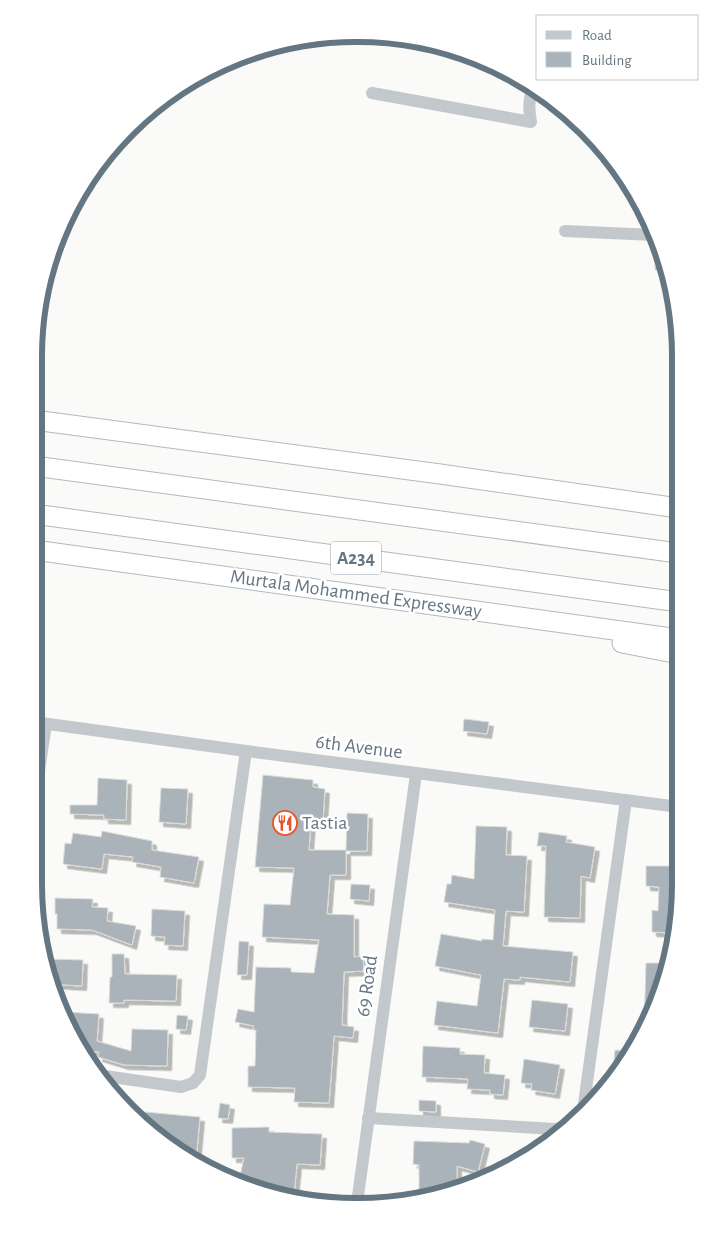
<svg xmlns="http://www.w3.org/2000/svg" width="714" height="1240" font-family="'Alegreya Sans',sans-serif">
  <defs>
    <filter id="shadow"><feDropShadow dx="4.5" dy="4.5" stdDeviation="0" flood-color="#0004"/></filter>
  </defs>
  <rect width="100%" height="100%" fill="#fafaf8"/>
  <!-- building -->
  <g fill="#aab3b9" stroke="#dcdcda" filter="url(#shadow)">
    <polygon points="658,242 663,253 667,271 655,270 656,243"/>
    <polygon points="464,719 489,722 487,734 463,731"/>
    <polygon points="263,775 313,780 313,787 325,789 323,820 311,819 309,850 346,850 347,813 368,814 367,851 346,851 346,875 330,875 327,914 354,915 354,957 363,956 364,971 344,972 342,1025 354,1027 353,1038 334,1036 329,1103 294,1102 295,1088 248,1087 248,1066 255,1066 256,1030 253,1030 254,1026 235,1022 238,1009 254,1012 256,967 291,968 291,972 314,973 319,940 262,937 264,904 290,905 294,868 255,867"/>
    <polygon points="98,778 127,780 126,820 104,819 104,815 70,814 70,805 97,805"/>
    <polygon points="161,788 188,789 186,824 159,822"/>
    <polygon points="476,826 507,827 506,855 527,856 524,912 506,911 503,946 573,952 570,982 520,977 520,980 504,979 498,1033 434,1025 437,1001 477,1006 481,975 435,966 441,934 482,941 482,939 493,940 495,910 444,902 447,884 451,884 452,875 474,879"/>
    <polygon points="102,831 152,841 152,850 199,857 194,883 160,877 161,867 132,862 133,857 104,854 102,869 63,864 65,843 71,844 73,833 101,837"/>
    <polygon points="539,832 567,836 566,842 595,847 590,878 581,876 580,918 544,917 546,846 537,846"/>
    <polygon points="646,866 673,866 672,900 679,901 674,933 652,932 652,910 658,911 659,887 646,886"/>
    <polygon points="351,884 370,885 369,901 350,899"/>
    <polygon points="55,898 93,899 92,907 108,908 107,921 136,926 132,945 92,930 57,929 57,914 55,914"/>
    <polygon points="152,909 185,911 183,946 164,945 165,937 151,936"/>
    <polygon points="239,941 249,942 247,975 237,975"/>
    <polygon points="112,954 124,954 125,974 177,975 176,1001 124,1000 124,1003 109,1003 110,977 112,977"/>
    <polygon points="46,959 83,960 82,986 50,984"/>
    <polygon points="646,963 668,963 663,987 644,1030"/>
    <polygon points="532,1000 568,1004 565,1031 529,1027"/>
    <polygon points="65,1012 99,1014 97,1041 131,1051 132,1029 168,1030 167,1066 124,1065 98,1057 99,1052 85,1051"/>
    <polygon points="177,1015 188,1016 186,1030 176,1029"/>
    <polygon points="423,1046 460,1048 460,1054 485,1055 484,1073 505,1075 503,1095 490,1094 490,1090 467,1089 468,1079 422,1077"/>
    <polygon points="615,1050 632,1051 624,1061 621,1061 614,1060"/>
    <polygon points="524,1059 560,1065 555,1094 531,1090 532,1084 521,1083"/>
    <polygon points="419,1100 436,1101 436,1112 419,1111"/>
    <polygon points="220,1103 230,1105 228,1119 218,1118"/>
    <polygon points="134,1111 200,1117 196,1160 177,1152"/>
    <polygon points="269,1127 269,1132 322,1134 320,1165 297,1164 294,1194 263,1191 239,1180 244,1158 232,1158 232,1128"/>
    <polygon points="470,1140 485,1144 478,1172 457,1166 457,1187 419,1196 419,1165 413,1164 414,1141 469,1143"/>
  </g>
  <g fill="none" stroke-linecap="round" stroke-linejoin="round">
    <defs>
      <g id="highway">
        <polyline points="34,420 440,474 678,508"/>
        <polyline points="34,466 678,553"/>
        <polyline points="34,514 679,602"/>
        <polyline points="34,550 679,639"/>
        <polyline points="622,643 679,654"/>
      </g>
    </defs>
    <!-- highway casing -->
    <use href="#highway" stroke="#b4b9bd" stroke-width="21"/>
    <!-- minor -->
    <g stroke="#c3c8cc" stroke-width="12">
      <path d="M372,93L531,122C529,110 528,100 533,88"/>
      <polyline points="565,231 654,235"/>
      <polyline points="34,722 246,751 679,807"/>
      <polyline points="34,805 46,724"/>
      <polyline points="98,1075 181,1087 193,1083 200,1075 246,751"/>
      <polyline points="583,1111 626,800"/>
      <polyline points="368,1118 555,1129 571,1125"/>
      <polyline points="357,1203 416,774"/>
    </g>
    <!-- highway -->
    <use href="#highway" stroke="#fff" stroke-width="19"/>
  </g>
  <!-- icons -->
  <defs>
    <symbol id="restaurant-ring" viewBox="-11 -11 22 22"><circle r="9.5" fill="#fff" stroke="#e4572e" stroke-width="1.5"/><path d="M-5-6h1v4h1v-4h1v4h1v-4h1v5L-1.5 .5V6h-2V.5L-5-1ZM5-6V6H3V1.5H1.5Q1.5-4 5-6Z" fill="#e4572e"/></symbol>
  </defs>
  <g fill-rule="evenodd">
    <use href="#restaurant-ring" x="271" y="809" width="28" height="28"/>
  </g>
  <g text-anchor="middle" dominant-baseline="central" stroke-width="5" stroke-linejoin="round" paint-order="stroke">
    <!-- shield labels -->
    <rect fill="#fff" stroke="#939fa8" stroke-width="1" x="331" y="541.5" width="50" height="33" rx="4"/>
    <g font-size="19" font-weight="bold" fill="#657683">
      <text x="356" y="558">A234</text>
    </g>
    <!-- street labels -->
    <g font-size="20" fill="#657683" stroke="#fff">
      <text transform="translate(356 594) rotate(8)">Murtala Mohammed Expressway</text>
      <text transform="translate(359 747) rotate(7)">6th Avenue</text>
      <text transform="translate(367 986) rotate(-82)">69 Road</text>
    </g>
    <!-- poi labels -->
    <g font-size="20" fill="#657683" stroke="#fff" text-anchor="start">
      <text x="302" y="823">Tastia</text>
    </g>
  </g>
  <!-- crop -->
  <path d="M0 0H714V1240H0ZM356 42H358A314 314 0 0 1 672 356V884A314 314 0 0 1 358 1198H356A314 314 0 0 1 42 884V356A314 314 0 0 1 356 42Z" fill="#fff" fill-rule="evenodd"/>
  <path fill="none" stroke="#657683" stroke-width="6" d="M356 42H358A314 314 0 0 1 672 356V884A314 314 0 0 1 358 1198H356A314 314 0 0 1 42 884V356A314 314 0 0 1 356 42Z"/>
  <!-- legend -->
  <rect x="536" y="15" width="162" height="65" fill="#ffffff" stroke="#c1c8cd"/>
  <rect x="546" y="31" width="25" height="8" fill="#c3c8cc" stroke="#c1c8cd"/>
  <text x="582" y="40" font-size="15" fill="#657683">Road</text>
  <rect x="546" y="52" width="25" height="15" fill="#aab3b9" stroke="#c1c8cd"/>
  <text x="582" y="65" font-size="15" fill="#657683">Building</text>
</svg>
